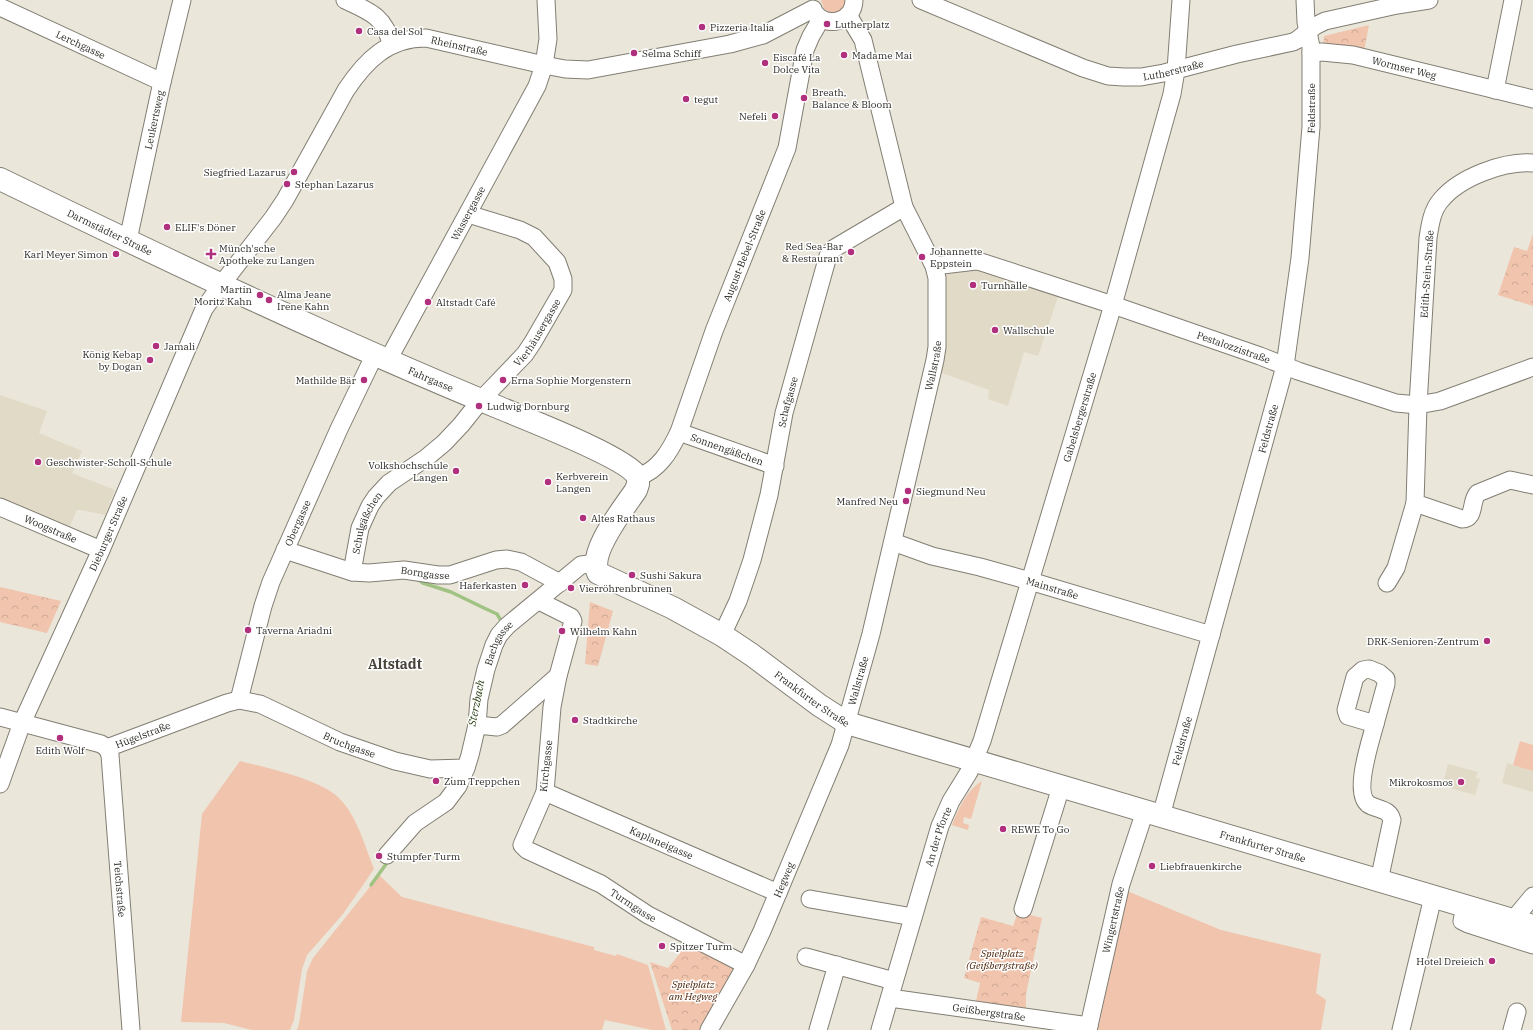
<svg xmlns="http://www.w3.org/2000/svg" width="1533" height="1030" font-family="'IBM Plex Serif',serif">
  <defs>
    <pattern id="forest-crowns" width="20" height="18" patternUnits="userSpaceOnUse"><rect width="20" height="18" fill="#f0c4ad"/><path d="M2 6a3 3 0 1 1 6 0M12 15a3 3 0 1 1 6 0" fill="none" stroke="#cea995"/></pattern>
  </defs>
  <rect width="100%" height="100%" fill="#ebe6da"/>
  <!-- built -->
  <g fill="#e1dac7">
    <polygon points="981,265 1060,291 1038,356 1024,352 1008,406 988,399 989,390 939,372 945,271"/>
    <polygon points="0,395 47,411 39,433 82,451 72,473 115,490 105,515 81,510 77,510 69,528 13,502 0,498"/>
    <polygon points="1507,763 1533,771 1533,792 1502,783"/>
    <polygon points="1448,764 1478,772 1476,778 1480,779 1475,795 1442,786"/>
  </g>
  <!-- green -->
  <g fill="#f0c4ad">
    <path d="M821,0H847L844,8C837,13 832,15 824,9Z"/>
    <polygon points="1520,741 1533,745 1533,771 1513,765"/>
    <path d="M240,761C267,768 320,779 339,798C357,816 365,846 374,869L343,914L307,955L302,969L294,1020L290,1030H252L224,1023L181,1022L202,814Z"/>
    <path d="M982,781L971,819L964,817L963,823L969,825L968,830L952,825C958,810 967,790 982,781Z"/>
    <polygon points="378,874 402,897 594,947 594,950 616,956 617,954 648,965 666,1030 652,1030 605,1020 602,1030 297,1030 299,1024 307,971 313,958 369,888"/>
    <polygon points="1127,891 1221,930 1321,954 1316,993 1326,1000 1321,1030 1098,1030"/>
  </g>
  <!-- forest -->
  <g fill="url(#forest-crowns)">
    <polygon points="1369,25 1364,51 1323,50 1324,36"/>
    <polygon points="1533,234 1533,306 1498,295 1514,247 1527,251"/>
    <polygon points="0,587 61,601 47,633 0,622"/>
    <polygon points="590,602 613,611 598,666 585,664"/>
    <polygon points="1018,912 1042,918 1026,994 1026,1008 976,1001 980,983 964,978 981,917 1013,926"/>
    <polygon points="692,945 740,969 707,1030 672,1030 650,962 668,968 681,952"/>
  </g>
  <g fill="none" stroke-linecap="round" stroke-linejoin="round">
    <!-- stream -->
    <g stroke="#a0c384" stroke-width="3.5">
      <polyline points="416,578 423,583 451,592 484,608 497,614 500,619"/>
      <polyline points="371,885 389,860"/>
    </g>
    <defs>
      <g id="minor">
        <path d="M345,0C369,11 386,17 391,45"/>
        <path id="s1" d="M921,0L1083,68L1108,76L1124,77H1141L1164,73L1237,54L1293,42L1297,40L1315,26L1325,21L1397,5L1429,0"/>
        <path id="s2" d="M0,7L162,82"/>
        <path d="M814,12C826,29 854,22 854,0"/>
        <path id="s3" d="M1311,53L1322,52L1353,55L1533,99"/>
        <polyline points="1495,90 1513,0"/>
        <path d="M1533,163C1504,161 1460,177 1441,200C1432,210 1430,225 1428,238L1418,405L1415,503L1462,519C1476,519 1470,500 1478,493L1510,480L1533,485"/>
        <path id="s4" d="M128,240L162,82L182,0"/>
        <path id="s5" d="M934,266L976,261L981,262L1113,305L1260,356L1298,371L1396,403L1418,405L1440,401L1533,367"/>
        <path id="s6" d="M388,360L537,86L544,65L548,39L546,0"/>
        <path id="s7" d="M679,432L775,466"/>
        <path id="s8" d="M638,477C659,470 670,451 679,432L714,331L787,148L805,50L811,36L821,19"/>
        <path id="s9" d="M0,507L101,550"/>
        <path id="s10" d="M893,542L932,556L980,567L1030,581L1211,635"/>
        <path id="s11" d="M285,550L352,572L369,573L404,570L438,575H450L496,560L507,559L521,562L560,583"/>
        <path id="s12" d="M352,572L360,528L370,506L376,497L389,483L426,458L444,443L461,425L481,400L525,354L533,342L563,290V279L557,262L534,237L520,230L468,214"/>
        <polyline points="1387,583 1396,568 1415,503"/>
        <path id="s13" d="M539,601L571,617L573,621L558,676L552,707L545,792L522,845L527,850L601,884L648,915L746,965"/>
        <path id="s14" d="M722,635L738,601L752,560L769,495L784,413L828,256L833,249L904,207"/>
        <polygon points="1369,669 1379,673 1386,679 1386,684 1375,724 1348,716 1346,710 1355,677 1363,670"/>
        <path id="s15" d="M239,700L263,606L271,582L339,429L375,354"/>
        <path id="s16" d="M0,717L101,744L107,748L227,703L239,700L260,704L340,742L395,761L430,769L466,768"/>
        <path d="M1375,724C1371,740 1353,792 1368,804C1377,810 1389,808 1392,820L1379,881"/>
        <polyline points="477,725 497,727 502,725 558,676"/>
        <path id="s17" d="M107,748L110,755L131,1030"/>
        <path id="s18" d="M0,784L22,723L101,550L204,309L221,285L273,218L285,200L346,90C366,60 388,38 426,38L544,65L565,69L588,70L730,44L763,35L813,9"/>
        <path id="s19" d="M545,792L778,893"/>
        <path id="s20" d="M1161,816L1285,366L1300,258L1311,127V47L1306,22L1305,0"/>
        <path id="s21" d="M387,855L415,823L446,802L458,786L466,768L470,755L477,725L479,699L486,669L494,645L499,635L507,626L581,565L596,563"/>
        <polyline points="810,899 913,917"/>
        <polyline points="1465,906 1462,921 1468,924 1533,945"/>
        <polyline points="1023,909 1061,787"/>
        <polyline points="1513,920 1533,896"/>
        <polyline points="806,957 894,981"/>
        <path id="s22" d="M890,998L1089,1026"/>
        <path id="s23" d="M709,1030L746,965L762,931L840,745L871,634L935,360L937,347V278L934,266L904,207L863,40L848,15"/>
        <polyline points="818,1030 837,965"/>
        <path id="s24" d="M880,1030L940,826L951,801L969,772L982,741L1113,305L1172,94L1176,70L1181,0"/>
        <path id="s25" d="M1088,1030L1121,884L1145,811"/>
        <polyline points="1401,1030 1433,897"/>
        <polyline points="1512,1030 1517,1012"/>
      </g>
      <g id="major">
        <path id="s26" d="M0,179C165,259 330,338 500,408C524,418 628,458 638,477V484L636,490C624,508 588,552 598,573L673,608L722,635L752,655L819,705L847,723L1533,926"/>
      </g>
    </defs>
    <!-- minor casing -->
    <use href="#minor" stroke="#827e73" stroke-width="19"/>
    <!-- major casing -->
    <use href="#major" stroke="#827e73" stroke-width="24"/>
    <!-- minor -->
    <use href="#minor" stroke="#fff" stroke-width="17"/>
    <!-- major -->
    <use href="#major" stroke="#fff" stroke-width="22"/>
  </g>
  <!-- markers -->
  <g fill="#b0307d" stroke="#fff" stroke-width="1.5">
    <circle cx="827" cy="24" r="4"/>
    <circle cx="702" cy="27" r="4"/>
    <circle cx="359" cy="31" r="4"/>
    <circle cx="634" cy="53" r="4"/>
    <circle cx="844" cy="55" r="4"/>
    <circle cx="765" cy="63" r="4"/>
    <circle cx="804" cy="98" r="4"/>
    <circle cx="686" cy="99" r="4"/>
    <circle cx="775" cy="116" r="4"/>
    <circle cx="294" cy="172" r="4"/>
    <circle cx="287" cy="184" r="4"/>
    <circle cx="167" cy="227" r="4"/>
    <circle cx="851" cy="252" r="4"/>
    <circle cx="116" cy="254" r="4"/>
    <path d="M209 248h4v4h4v4h-4v4h-4v-4h-4v-4h4z"/>
    <circle cx="922" cy="257" r="4"/>
    <circle cx="973" cy="285" r="4"/>
    <circle cx="260" cy="295" r="4"/>
    <circle cx="269" cy="300" r="4"/>
    <circle cx="428" cy="302" r="4"/>
    <circle cx="995" cy="330" r="4"/>
    <circle cx="156" cy="346" r="4"/>
    <circle cx="150" cy="360" r="4"/>
    <circle cx="364" cy="380" r="4"/>
    <circle cx="503" cy="380" r="4"/>
    <circle cx="479" cy="406" r="4"/>
    <circle cx="38" cy="462" r="4"/>
    <circle cx="456" cy="471" r="4"/>
    <circle cx="548" cy="482" r="4"/>
    <circle cx="908" cy="491" r="4"/>
    <circle cx="906" cy="501" r="4"/>
    <circle cx="583" cy="518" r="4"/>
    <circle cx="632" cy="575" r="4"/>
    <circle cx="525" cy="585" r="4"/>
    <circle cx="571" cy="588" r="4"/>
    <circle cx="248" cy="630" r="4"/>
    <circle cx="562" cy="631" r="4"/>
    <circle cx="1487" cy="641" r="4"/>
    <circle cx="575" cy="720" r="4"/>
    <circle cx="60" cy="738" r="4"/>
    <circle cx="436" cy="781" r="4"/>
    <circle cx="1461" cy="782" r="4"/>
    <circle cx="1003" cy="829" r="4"/>
    <circle cx="379" cy="856" r="4"/>
    <circle cx="1152" cy="866" r="4"/>
    <circle cx="662" cy="946" r="4"/>
    <circle cx="1492" cy="961" r="4"/>
  </g>
  <g text-anchor="middle" dominant-baseline="central" stroke-width="3" stroke-linejoin="round" paint-order="stroke">
    <!-- poi labels -->
    <g font-size="10" fill="#2c2b26" stroke="#fff" text-anchor="start">
      <text x="835" y="24">Lutherplatz</text>
      <text x="710" y="27">Pizzeria Italia</text>
      <text x="367" y="31">Casa del Sol</text>
      <text x="642" y="53">Selma Schiff</text>
      <text x="852" y="55">Madame Mai</text>
      <text x="773" y="57">Eiscafé La<tspan x="773" dy="12">Dolce Vita</tspan></text>
      <text x="812" y="92">Breath,<tspan x="812" dy="12">Balance &amp; Bloom</tspan></text>
      <text x="694" y="99">tegut</text>
      <text x="767" y="116" text-anchor="end">Nefeli</text>
      <text x="286" y="172" text-anchor="end">Siegfried Lazarus</text>
      <text x="295" y="184">Stephan Lazarus</text>
      <text x="175" y="227">ELIF's Döner</text>
      <text x="843" y="246" text-anchor="end">Red Sea-Bar<tspan x="843" dy="12">&amp; Restaurant</tspan></text>
      <text x="219" y="248">Münch'sche<tspan x="219" dy="12">Apotheke zu Langen</tspan></text>
      <text x="930" y="251">Johannette<tspan x="930" dy="12">Eppstein</tspan></text>
      <text x="108" y="254" text-anchor="end">Karl Meyer Simon</text>
      <text x="981" y="285">Turnhalle</text>
      <text x="252" y="289" text-anchor="end">Martin<tspan x="252" dy="12">Moritz Kahn</tspan></text>
      <text x="277" y="294">Alma Jeane<tspan x="277" dy="12">Irene Kahn</tspan></text>
      <text x="436" y="302">Altstadt Café</text>
      <text x="1003" y="330">Wallschule</text>
      <text x="164" y="346">Jamali</text>
      <text x="142" y="354" text-anchor="end">König Kebap<tspan x="142" dy="12">by Dogan</tspan></text>
      <text x="356" y="380" text-anchor="end">Mathilde Bär</text>
      <text x="511" y="380">Erna Sophie Morgenstern</text>
      <text x="487" y="406">Ludwig Dornburg</text>
      <text x="46" y="462">Geschwister-Scholl-Schule</text>
      <text x="448" y="465" text-anchor="end">Volkshochschule<tspan x="448" dy="12">Langen</tspan></text>
      <text x="556" y="476">Kerbverein<tspan x="556" dy="12">Langen</tspan></text>
      <text x="916" y="491">Siegmund Neu</text>
      <text x="898" y="501" text-anchor="end">Manfred Neu</text>
      <text x="591" y="518">Altes Rathaus</text>
      <text x="640" y="575">Sushi Sakura</text>
      <text x="517" y="585" text-anchor="end">Haferkasten</text>
      <text x="579" y="588">Vierröhrenbrunnen</text>
      <text x="256" y="630">Taverna Ariadni</text>
      <text x="570" y="631">Wilhelm Kahn</text>
      <text x="1479" y="641" text-anchor="end">DRK-Senioren-Zentrum</text>
      <text x="583" y="720">Stadtkirche</text>
      <text x="60" y="750" text-anchor="middle">Edith Wolf</text>
      <text x="444" y="781">Zum Treppchen</text>
      <text x="1453" y="782" text-anchor="end">Mikrokosmos</text>
      <text x="1011" y="829">REWE To Go</text>
      <text x="387" y="856">Stumpfer Turm</text>
      <text x="1160" y="866">Liebfrauenkirche</text>
      <text x="670" y="946">Spitzer Turm</text>
      <text x="1484" y="961" text-anchor="end">Hotel Dreieich</text>
    </g>
    <!-- street labels -->
    <g font-size="10" fill="#2c2b26" stroke="#fff">
      <text stroke="none"><textPath href="#s2" startOffset="89">Lerchgasse</textPath></text>
      <text stroke="none"><textPath href="#s18" startOffset="913">Rheinstraße</textPath></text>
      <text stroke="none"><textPath href="#s3" startOffset="95">Wormser Weg</textPath></text>
      <text stroke="none"><textPath href="#s1" startOffset="268">Lutherstraße</textPath></text>
      <text stroke="none"><textPath href="#s20" startOffset="726">Feldstraße</textPath></text>
      <text stroke="none"><textPath href="#s4" startOffset="123">Leukertsweg</textPath></text>
      <text stroke="none"><textPath href="#s6" startOffset="167">Wassergasse</textPath></text>
      <text stroke="none"><textPath href="#s26" startOffset="122">Darmstädter Straße</textPath></text>
      <text stroke="none"><textPath href="#s8" startOffset="251">August-Bebel-Straße</textPath></text>
      <text transform="translate(1427 274) rotate(-86)">Edith-Stein-Straße</text>
      <text stroke="none"><textPath href="#s12" startOffset="312">Vierhäusergasse</textPath></text>
      <text stroke="none"><textPath href="#s5" startOffset="314">Pestalozzistraße</textPath></text>
      <text stroke="none"><textPath href="#s23" startOffset="705">Wallstraße</textPath></text>
      <text stroke="none"><textPath href="#s26" startOffset="475">Fahrgasse</textPath></text>
      <text stroke="none"><textPath href="#s14" startOffset="243">Schafgasse</textPath></text>
      <text stroke="none"><textPath href="#s24" startOffset="646">Gabelsbergerstraße</textPath></text>
      <text stroke="none"><textPath href="#s20" startOffset="402">Feldstraße</textPath></text>
      <text stroke="none"><textPath href="#s7" startOffset="51">Sonnengäßchen</textPath></text>
      <text stroke="none"><textPath href="#s15" startOffset="187">Obergasse</textPath></text>
      <text stroke="none"><textPath href="#s12" startOffset="52">Schulgäßchen</textPath></text>
      <text stroke="none"><textPath href="#s9" startOffset="55">Woogstraße</textPath></text>
      <text stroke="none"><textPath href="#s18" startOffset="273">Dieburger Straße</textPath></text>
      <text stroke="none"><textPath href="#s11" startOffset="144">Borngasse</textPath></text>
      <text stroke="none"><textPath href="#s10" startOffset="166">Mainstraße</textPath></text>
      <text stroke="none"><textPath href="#s21" startOffset="250">Bachgasse</textPath></text>
      <text stroke="none"><textPath href="#s23" startOffset="381">Wallstraße</textPath></text>
      <text stroke="none"><textPath href="#s26" startOffset="1062">Frankfurter Straße</textPath></text>
      <text stroke="none"><textPath href="#s16" startOffset="150">Hügelstraße</textPath></text>
      <text stroke="none"><textPath href="#s20" startOffset="78">Feldstraße</textPath></text>
      <text stroke="none"><textPath href="#s16" startOffset="372">Bruchgasse</textPath></text>
      <text transform="translate(546 766) rotate(-84)">Kirchgasse</text>
      <text stroke="none"><textPath href="#s24" startOffset="202">An der Pforte</textPath></text>
      <text stroke="none"><textPath href="#s19" startOffset="127">Kaplaneigasse</textPath></text>
      <text stroke="none"><textPath href="#s26" startOffset="1538">Frankfurter Straße</textPath></text>
      <text stroke="none"><textPath href="#s23" startOffset="168">Hegweg</textPath></text>
      <text stroke="none"><textPath href="#s17" startOffset="142">Teichstraße</textPath></text>
      <text stroke="none"><textPath href="#s13" startOffset="399">Turmgasse</textPath></text>
      <text stroke="none"><textPath href="#s25" startOffset="113">Wingertstraße</textPath></text>
      <text stroke="none"><textPath href="#s22" startOffset="100">Geißbergstraße</textPath></text>
    </g>
    <!-- park labels -->
    <g font-size="10" font-style="italic" fill="#4b2104" stroke="#fff">
      <text x="1002" y="953">Spielplatz<tspan x="1002" dy="12">(Geißbergstraße)</tspan></text>
      <text x="693" y="984">Spielplatz<tspan x="693" dy="12">am Hegweg</tspan></text>
    </g>
    <!-- water labels -->
    <g font-size="11" font-style="italic" fill="#263c0f" stroke="#fff">
      <text transform="translate(476 703) rotate(-79)">Sterzbach</text>
    </g>
    <!-- district labels -->
    <g font-size="14" font-weight="bold" fill="#48453b" stroke="#fff">
      <text x="395" y="664">Altstadt</text>
    </g>
  </g>
</svg>
